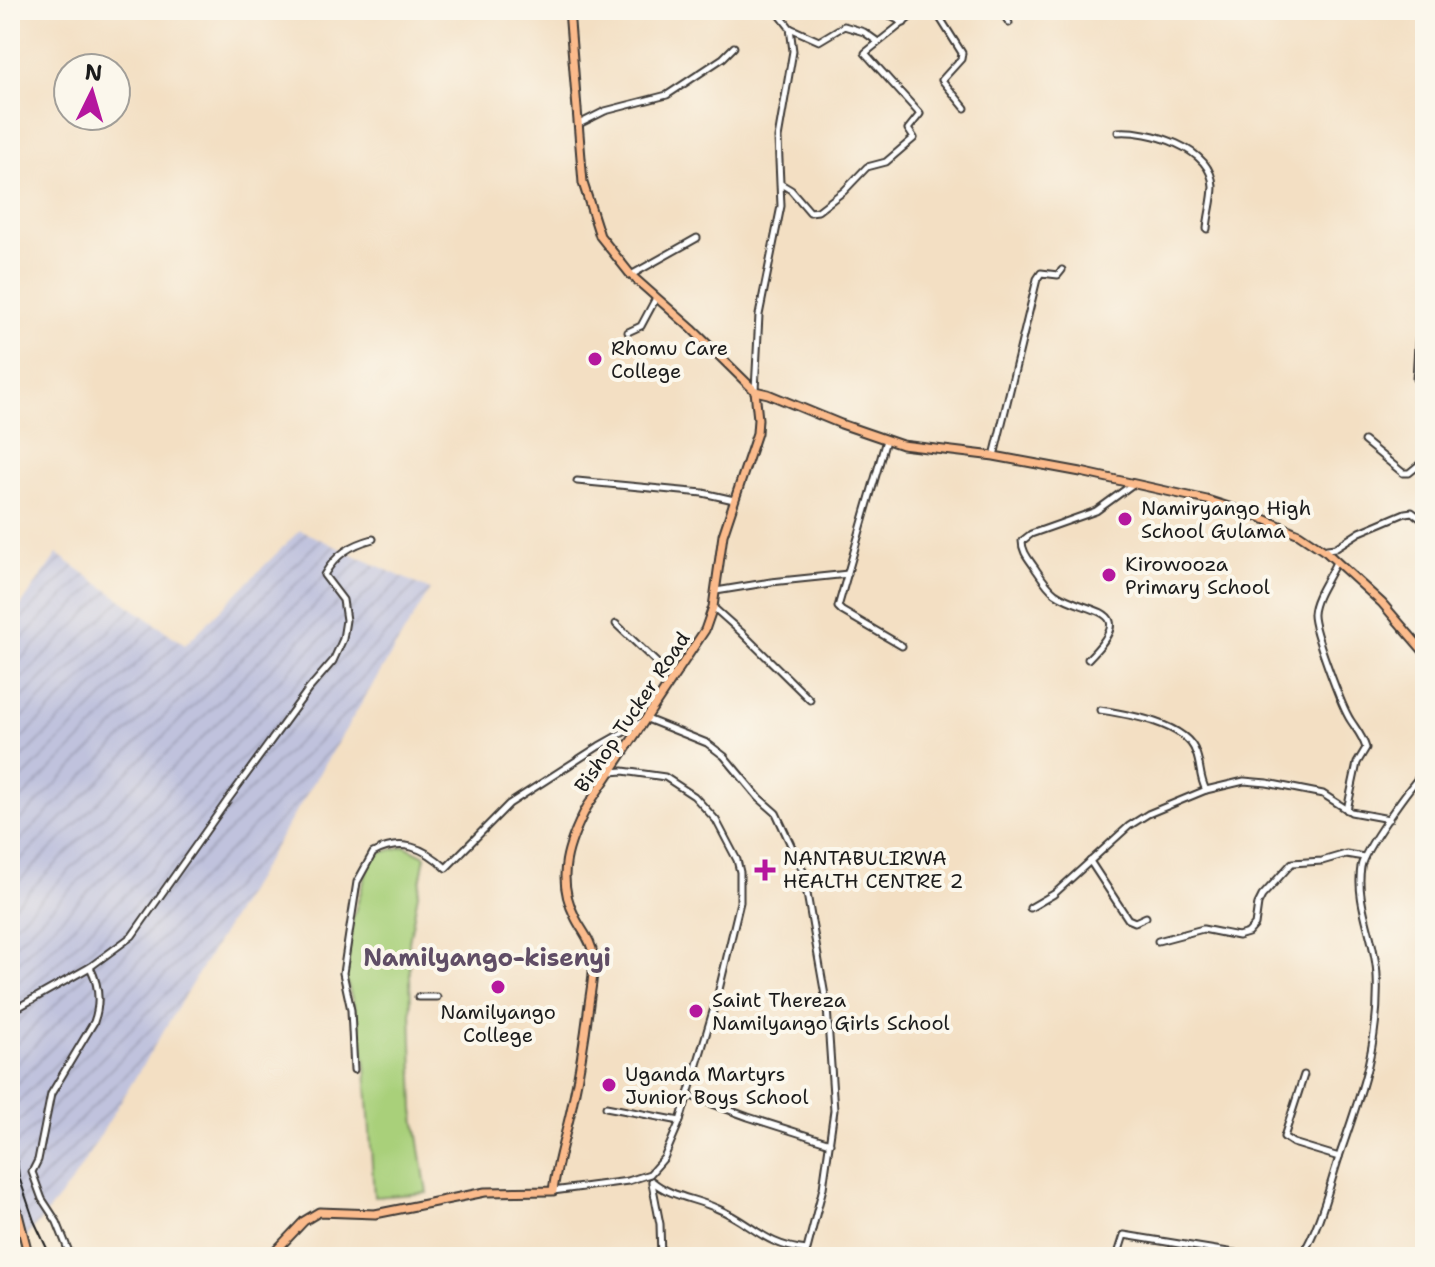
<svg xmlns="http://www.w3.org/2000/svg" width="1435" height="1267" font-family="'Shantell Sans',sans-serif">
  <defs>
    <pattern id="industrial-furrows" width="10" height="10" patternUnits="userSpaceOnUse" patternTransform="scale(2)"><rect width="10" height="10" fill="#c0c2dd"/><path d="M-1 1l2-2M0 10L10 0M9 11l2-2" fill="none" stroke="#a4a6bd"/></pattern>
  </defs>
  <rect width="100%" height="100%" fill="#fbf7ec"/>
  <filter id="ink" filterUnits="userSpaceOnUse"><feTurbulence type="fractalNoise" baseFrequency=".0125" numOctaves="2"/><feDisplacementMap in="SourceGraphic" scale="16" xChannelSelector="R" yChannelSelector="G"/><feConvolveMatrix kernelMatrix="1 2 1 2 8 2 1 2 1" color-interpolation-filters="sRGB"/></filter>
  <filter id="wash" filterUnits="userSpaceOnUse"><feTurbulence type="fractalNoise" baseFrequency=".006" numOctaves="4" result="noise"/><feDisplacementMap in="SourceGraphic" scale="32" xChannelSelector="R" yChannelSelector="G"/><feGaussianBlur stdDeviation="1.8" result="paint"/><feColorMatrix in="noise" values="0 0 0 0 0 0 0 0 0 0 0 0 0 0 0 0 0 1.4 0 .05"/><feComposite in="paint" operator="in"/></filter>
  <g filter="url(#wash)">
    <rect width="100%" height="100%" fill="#f3dfc3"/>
    <!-- industrial -->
    <polygon fill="url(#industrial-furrows)" points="300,530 430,590 72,1182 10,1257 10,621 57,554 185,645"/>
    <!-- pitch -->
    <polygon fill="#a9d07a" stroke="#62764b" stroke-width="2" points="405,846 425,856 409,942 414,1110 427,1193 374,1197 366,1067 358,1020 346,979 352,921 372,855"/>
  </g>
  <g filter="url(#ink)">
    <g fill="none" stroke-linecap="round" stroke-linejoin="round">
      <defs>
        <g id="minor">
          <polyline points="878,10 904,23"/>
          <polyline points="935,10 962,53 961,59 942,80 965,108"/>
          <polyline points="1001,10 1009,23"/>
          <polyline points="790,28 819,41 844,26 864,32 878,42"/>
          <polyline points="1422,105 1425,105"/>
          <polyline points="579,124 605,111 667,95 723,58 734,47"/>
          <path d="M1118,132C1149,130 1211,147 1213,186C1213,200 1208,215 1207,229"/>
          <polyline points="781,184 791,190 810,212 818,211 844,191 867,167 886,162 914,138 908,129 920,114 865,53 919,10"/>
          <polyline points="631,275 697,238"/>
          <polyline points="628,332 641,326 656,298"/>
          <polyline points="1416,379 1419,328 1425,322"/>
          <polyline points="755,390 759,315 781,206 778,138 793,51 790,28 776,10"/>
          <polyline points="886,440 838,607 842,611 902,646"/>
          <polyline points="1364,441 1403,473 1409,473 1425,460"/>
          <polyline points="994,456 1037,279 1041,273 1058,275 1062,270"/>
          <polyline points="577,481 703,493 734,500"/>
          <polyline points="1327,549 1335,548 1360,532 1405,513 1412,512 1425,522"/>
          <path d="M1336,562C1329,578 1314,597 1313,614C1312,628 1342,708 1351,721C1357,730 1363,737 1366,748L1357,763L1347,810"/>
          <polyline points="716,591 771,582 848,574"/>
          <polyline points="713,607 741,632 810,700"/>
          <polyline points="616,624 673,678"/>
          <path d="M1088,659C1142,605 1086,615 1055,593C1047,587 1041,577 1035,568C1029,559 1022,552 1022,541L1031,534L1096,511L1133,484"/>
          <path d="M1100,710C1126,714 1187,723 1196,753C1201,765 1199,777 1206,790"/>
          <polyline points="1090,861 1128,919 1135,922 1146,917"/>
          <polyline points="1030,908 1054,894 1129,826 1148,814 1206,790 1244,781 1267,783 1323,794 1351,812 1389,819"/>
          <polyline points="1158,941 1203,929 1238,936 1248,933 1255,925 1258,904 1262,896 1292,863 1322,861 1346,854 1364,857"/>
          <polyline points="418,997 437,997"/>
          <path d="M10,1012L90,967L132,936L227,801L308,690L333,661L343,639L346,620L343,600L324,575C336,554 351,545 373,539"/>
          <path d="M354,1070L351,1010L343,973L357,882L373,853C401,838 424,847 446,868L509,804L599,746L647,719L707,743L724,756L759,798L776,813L803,871L827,1007L834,1110L823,1188L805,1257"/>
          <polyline points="1304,1075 1284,1137 1293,1143 1339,1157"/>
          <polyline points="688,1095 748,1117 830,1143"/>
          <polyline points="606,1107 680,1121"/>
          <path d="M652,1181C671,1197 694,1198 716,1208C753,1223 762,1245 807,1250"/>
          <polyline points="652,1183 660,1224 661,1257"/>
          <polyline points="553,1191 628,1181 650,1174 664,1158 680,1121 717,998 740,902 740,872 737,860 716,820 694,796 665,777 623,771 611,772"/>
          <path d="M71,1257L57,1222L42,1199L32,1172L38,1160L51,1094L94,1022C101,1003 99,985 90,967"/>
          <polyline points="1117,1257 1124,1235 1259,1257"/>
          <path d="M1301,1257C1321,1224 1328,1190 1340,1154C1361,1094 1380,1042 1377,976C1376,940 1355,904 1361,867C1363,851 1412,783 1425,771"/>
        </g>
        <g id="major">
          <polyline points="569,10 583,183 600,236 631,275 692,329 755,391"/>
          <polyline points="755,391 768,394 841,424 902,445 994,456 1081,472 1207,500 1257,516 1299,534 1326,552 1382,603 1425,653"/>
          <polyline points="10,1204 17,1210 29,1257"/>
          <path d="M270,1257L304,1221L319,1212L375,1214L485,1192L553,1191C557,1160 567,1132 573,1101C580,1069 585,1037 589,1004C591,988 595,971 593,955C592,941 581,930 575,917C555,878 568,843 587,807L705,630L713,607L723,535L757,433L758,419L755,391"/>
        </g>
      </defs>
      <!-- minor casing -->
      <use href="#minor" stroke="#3c3935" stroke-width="9"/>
      <!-- major casing -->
      <use href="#major" stroke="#3c3935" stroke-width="11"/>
      <!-- minor -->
      <use href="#minor" stroke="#fff" stroke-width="5"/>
      <!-- major -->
      <use href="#major" stroke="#fbbb8c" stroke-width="7"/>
      <!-- rail -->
      <polyline stroke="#1c1c1c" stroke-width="2" points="10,1098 19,1177 34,1221 51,1257"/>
    </g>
  </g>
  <!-- markers -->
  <g fill="#b5179e" stroke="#fbf7ec" stroke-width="3">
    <circle cx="595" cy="359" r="8"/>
    <circle cx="1125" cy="519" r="8"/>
    <circle cx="1109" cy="575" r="8"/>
    <path d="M761 858h8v8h8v8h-8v8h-8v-8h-8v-8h8z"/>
    <circle cx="498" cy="987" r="8"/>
    <circle cx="696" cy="1011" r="8"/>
    <circle cx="609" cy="1085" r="8"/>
  </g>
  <g text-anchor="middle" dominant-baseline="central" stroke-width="8" stroke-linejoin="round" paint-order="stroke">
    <!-- poi labels -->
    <g font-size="20" fill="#1c1c1c" stroke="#fbf7ec" text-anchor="start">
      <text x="611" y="348">Rhomu Care<tspan x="611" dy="23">College</tspan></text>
      <text x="1141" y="508">Namiryango High<tspan x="1141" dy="23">School Gulama</tspan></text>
      <text x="1125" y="564">Kirowooza<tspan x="1125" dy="23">Primary School</tspan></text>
      <text x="783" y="858">NANTABULIRWA<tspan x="783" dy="23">HEALTH CENTRE 2</tspan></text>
      <text x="712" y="1000">Saint Thereza<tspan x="712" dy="23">Namilyango Girls School</tspan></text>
      <text x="498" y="1012" text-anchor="middle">Namilyango<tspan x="498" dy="23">College</tspan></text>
      <text x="625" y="1074">Uganda Martyrs<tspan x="625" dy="23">Junior Boys School</tspan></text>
    </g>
    <!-- street labels -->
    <g font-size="20" fill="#1c1c1c" stroke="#fbf7ec">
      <text transform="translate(632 712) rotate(-56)">Bishop Tucker Road</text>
    </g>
    <!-- quarter labels -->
    <g font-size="24" font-weight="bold" fill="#604e66" stroke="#fbf7ec">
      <text x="487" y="958">Namilyango-kisenyi</text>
    </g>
  </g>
  <!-- margin -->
  <rect width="1435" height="1267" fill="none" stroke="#fbf7ec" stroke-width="40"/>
  <!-- north arrow -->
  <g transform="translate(92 92) rotate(5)"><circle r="38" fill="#fbf7ec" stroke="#a29f99" stroke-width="2"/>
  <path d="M0-6L14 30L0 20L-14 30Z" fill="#b5179e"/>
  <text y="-12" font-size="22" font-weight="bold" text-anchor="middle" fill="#1c1c1c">N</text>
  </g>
</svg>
